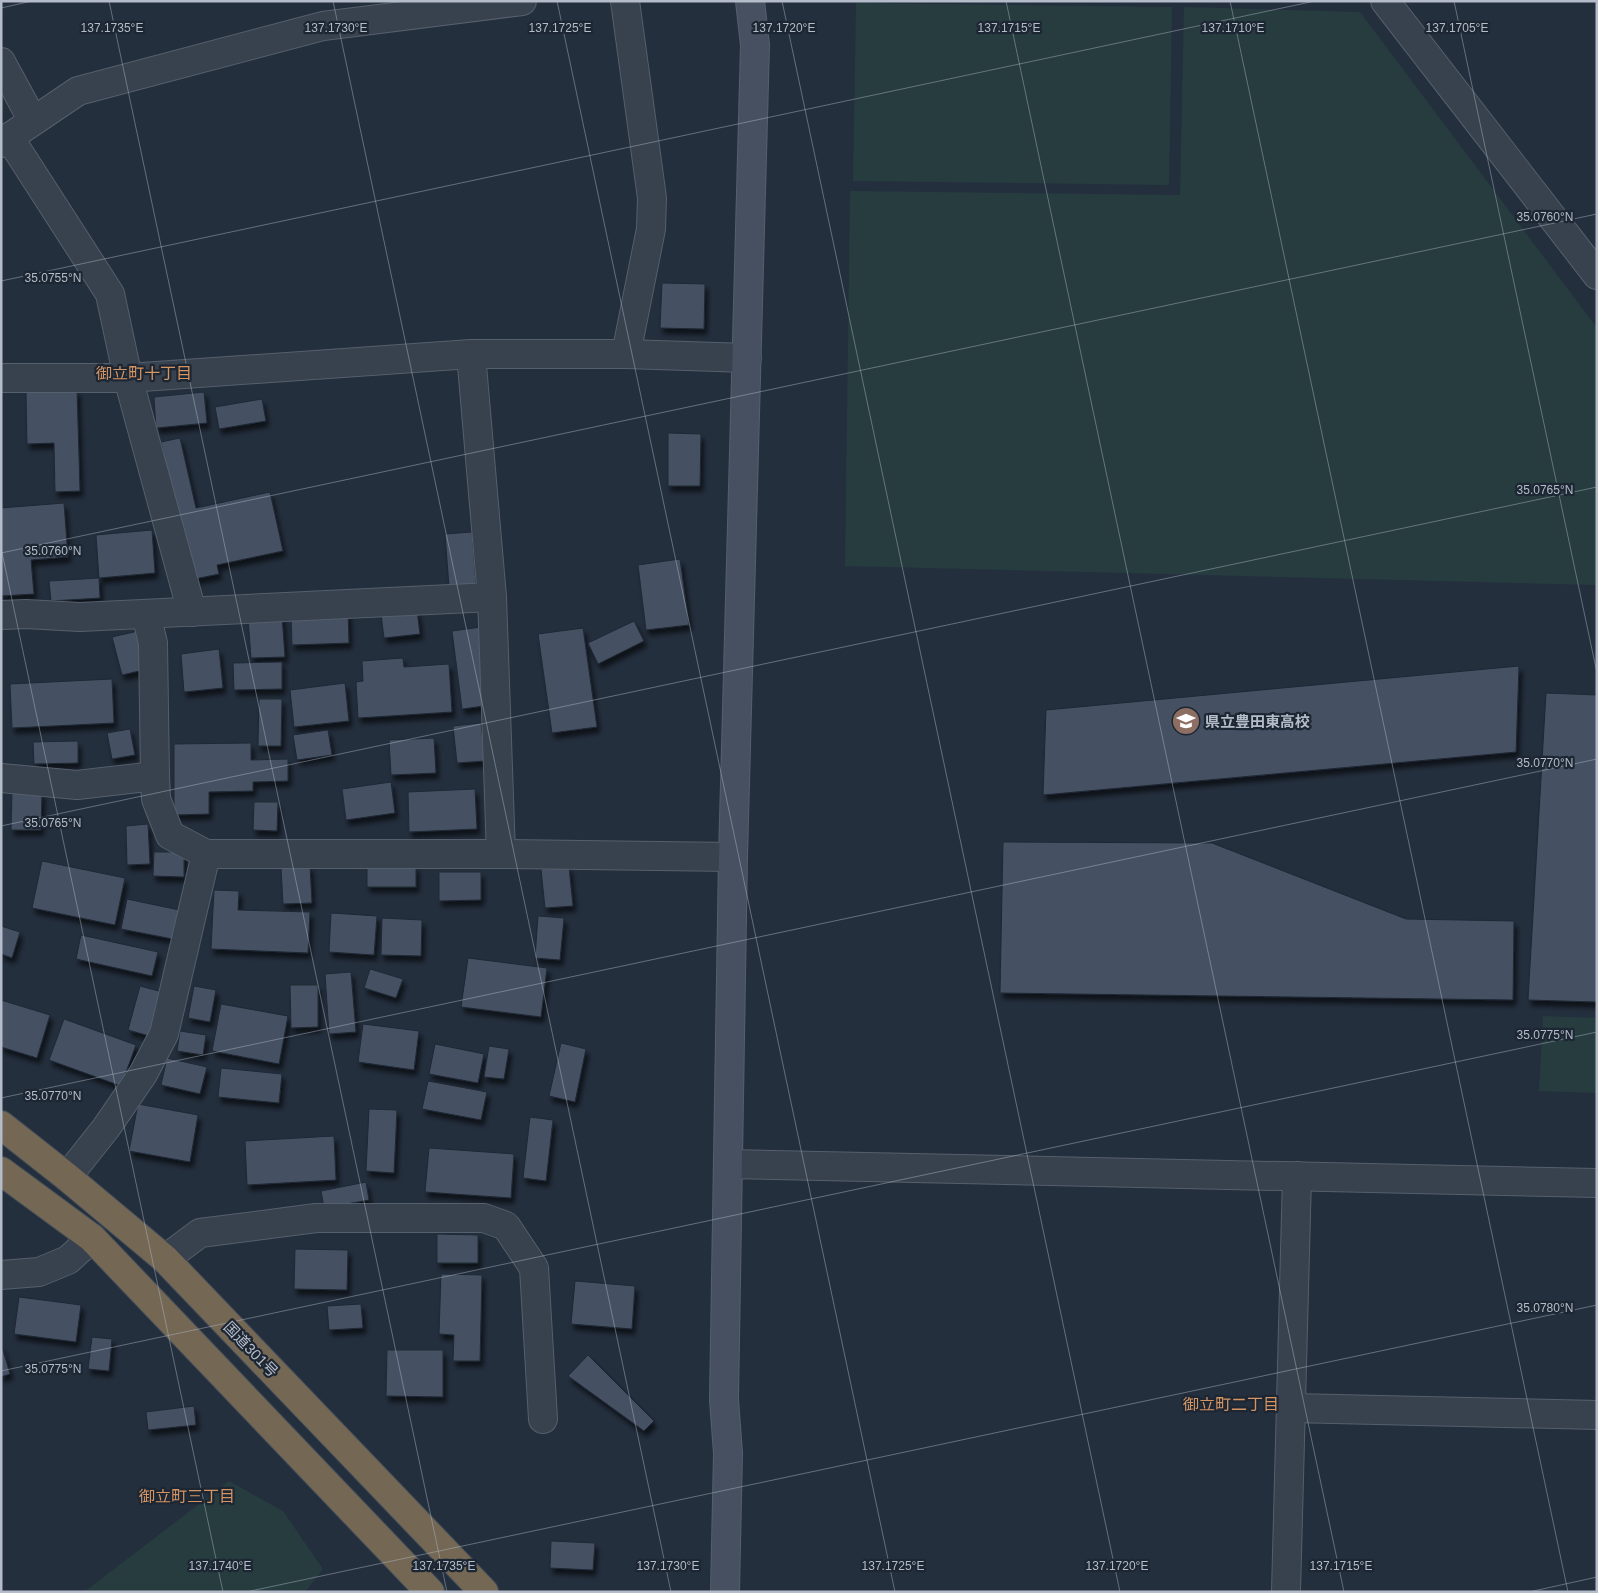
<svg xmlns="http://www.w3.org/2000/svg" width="1598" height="1593" font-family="Helvetica,'Noto Sans JP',sans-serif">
  <defs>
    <filter id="shadow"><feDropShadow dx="3" dy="5.5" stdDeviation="2.5" flood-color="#0009"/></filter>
  </defs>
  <rect width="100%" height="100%" fill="#242f3e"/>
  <!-- green -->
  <g fill="#263c3f">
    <polygon points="856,3 1172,7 1169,185 853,181"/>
    <polygon points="1184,7 1360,12 1597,328 1597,585 845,566 850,191 1180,195"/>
    <polygon points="1543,1016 1597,1018 1597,1093 1539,1091"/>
    <polygon points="229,1481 283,1511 323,1569 305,1592 84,1592"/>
  </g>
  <!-- building -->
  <g fill="#455162" stroke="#1f2835" filter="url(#shadow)">
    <polygon points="662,283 705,284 704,329 660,328"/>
    <polygon points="77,390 80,491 55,492 54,443 27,444 26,391"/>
    <polygon points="204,392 207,423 156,428 154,397"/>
    <polygon points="262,399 266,421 219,429 215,407"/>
    <polygon points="668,433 701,434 700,486 668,486"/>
    <polygon points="180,438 196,508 270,492 283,551 217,565 219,574 190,580 161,442"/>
    <polygon points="64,503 68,557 31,560 34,594 1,596 1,508"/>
    <polygon points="152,530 155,573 99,578 96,535"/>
    <polygon points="472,532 476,584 449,587 445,534"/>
    <polygon points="680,559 689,625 646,630 638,565"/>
    <polygon points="99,578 100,598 51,601 49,581"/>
    <polygon points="417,610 420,634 384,638 381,614"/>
    <polygon points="348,611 349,643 292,645 291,614"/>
    <polygon points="282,616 285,657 251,658 248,618"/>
    <polygon points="634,621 644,641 598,664 588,643"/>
    <polygon points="481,627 491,705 462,709 452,631"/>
    <polygon points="583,628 597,727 552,733 538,634"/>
    <polygon points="138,631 148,669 122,675 112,637"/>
    <polygon points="219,649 223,688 184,692 181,654"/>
    <polygon points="403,658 404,667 449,664 452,712 358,718 356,682 363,681 362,661"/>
    <polygon points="282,662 282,689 234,690 233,663"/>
    <polygon points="1519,666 1516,752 1043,795 1046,710"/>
    <polygon points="112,679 114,723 12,728 10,684"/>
    <polygon points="345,683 349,721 294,727 290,690"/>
    <polygon points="1546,693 1597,695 1597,1002 1528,1000"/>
    <polygon points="259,699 282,699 281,746 258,746"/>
    <polygon points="481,723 485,761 457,763 453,726"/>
    <polygon points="130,729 135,755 112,759 107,733"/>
    <polygon points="328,730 332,755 297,760 293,735"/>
    <polygon points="434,738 436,773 391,775 389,740"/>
    <polygon points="78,741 78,763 34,764 33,742"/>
    <polygon points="251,743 251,760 288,759 288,781 253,782 253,791 209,792 209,814 174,815 174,744"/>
    <polygon points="391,782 395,813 346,820 342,789"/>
    <polygon points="475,789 477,829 409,832 408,792"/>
    <polygon points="12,791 42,792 41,830 11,830"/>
    <polygon points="254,802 278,802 277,831 253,830"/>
    <polygon points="148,824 150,864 127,865 126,826"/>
    <polygon points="1003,842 1212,843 1406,919 1514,921 1513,1000 1000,993"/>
    <polygon points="154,852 184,852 184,877 153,876"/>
    <polygon points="42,861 125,878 115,925 32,908"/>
    <polygon points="310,866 312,903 283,904 281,867"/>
    <rect x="367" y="866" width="49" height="21"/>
    <polygon points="569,867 573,906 545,908 541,869"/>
    <polygon points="439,872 481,872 481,900 439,901"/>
    <polygon points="214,890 239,891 238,910 310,912 308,953 211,949"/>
    <polygon points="127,899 184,911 178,940 121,929"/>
    <polygon points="331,913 377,916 374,955 329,952"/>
    <polygon points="538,916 564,918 560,960 535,958"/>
    <polygon points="382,918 422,920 421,956 381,955"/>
    <polygon points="1,926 20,932 12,958 1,954"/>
    <polygon points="81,935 158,952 152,976 76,959"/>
    <polygon points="468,958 547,968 541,1017 461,1007"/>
    <polygon points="370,969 403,979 396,998 364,988"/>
    <polygon points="351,972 356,1032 329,1034 325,974"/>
    <polygon points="290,985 318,985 318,1027 291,1028"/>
    <polygon points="140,986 166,993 153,1037 128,1030"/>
    <polygon points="194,986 216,990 210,1022 188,1018"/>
    <polygon points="1,1000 50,1015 37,1058 1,1047"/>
    <polygon points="221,1004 288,1016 279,1064 212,1051"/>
    <polygon points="64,1019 136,1045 121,1086 49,1060"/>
    <polygon points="363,1024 419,1031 414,1070 358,1062"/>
    <polygon points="180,1031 206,1035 203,1055 177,1051"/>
    <polygon points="561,1043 586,1049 575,1102 549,1096"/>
    <polygon points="435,1044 484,1054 478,1083 429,1074"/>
    <polygon points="489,1046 509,1049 504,1079 484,1077"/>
    <polygon points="167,1058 207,1067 200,1094 161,1085"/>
    <polygon points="221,1068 282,1074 279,1103 218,1097"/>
    <polygon points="428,1081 487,1092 481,1120 422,1109"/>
    <polygon points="138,1104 198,1115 190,1162 129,1151"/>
    <polygon points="369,1109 397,1110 394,1173 366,1171"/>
    <polygon points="530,1117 553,1120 546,1181 523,1178"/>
    <polygon points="334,1136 336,1180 247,1185 245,1141"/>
    <polygon points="429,1148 514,1154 511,1198 425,1192"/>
    <polygon points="366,1182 369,1200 324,1208 321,1191"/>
    <polygon points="437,1234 478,1235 478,1263 437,1263"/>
    <polygon points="295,1249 348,1250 347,1290 294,1289"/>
    <polygon points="441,1274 482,1275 480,1361 453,1361 454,1335 439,1334"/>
    <polygon points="575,1281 635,1286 632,1329 571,1324"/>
    <polygon points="19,1297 81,1305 76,1342 14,1334"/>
    <polygon points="361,1304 363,1328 329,1330 327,1306"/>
    <polygon points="92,1337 112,1339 109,1371 88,1369"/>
    <polygon points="1,1343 10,1374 1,1377"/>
    <polygon points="387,1350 443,1350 443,1397 386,1396"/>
    <polygon points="588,1355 654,1421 644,1431 568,1376"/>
    <polygon points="194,1406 196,1425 148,1430 146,1412"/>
    <polygon points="551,1541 595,1543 593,1570 550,1568"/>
  </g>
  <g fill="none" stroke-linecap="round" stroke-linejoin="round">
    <defs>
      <g id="street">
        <polyline points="625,1 652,198 651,229 626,354"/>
        <polyline points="1385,1 1597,275"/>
        <polyline points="1,62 33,121"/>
        <polyline points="9,137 110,294 128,378 192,612"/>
        <polyline points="1,143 78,91 323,26 522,1"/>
        <polyline points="1,378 128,378 471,354 626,354 747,358"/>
        <polyline points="146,614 153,643 155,776"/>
        <polyline points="1,615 26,614 80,617 492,597"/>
        <polyline points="1,778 77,785 155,776 156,799 170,835 206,854 501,854 492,597 471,354"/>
        <polyline points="501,854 733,857"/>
        <polyline points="728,1164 1597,1183"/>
        <polyline points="67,1177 106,1128 143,1074 164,1034 206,854"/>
        <polyline points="165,1259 200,1233 316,1218 484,1218 506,1226 534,1268 543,1419"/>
        <polyline points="1,1275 39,1272 68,1260 92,1238"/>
        <polyline points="1291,1408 1597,1415"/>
        <polyline points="1286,1592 1297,1176"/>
      </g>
      <polyline id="secondary" points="725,1592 728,1453 724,1400 733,857 755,45 750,1"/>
      <g id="highway">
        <polyline points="1,1125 67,1177 165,1259 484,1592"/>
        <polyline points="1,1171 92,1238 430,1592"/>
      </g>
    </defs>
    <!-- street casing -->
    <use href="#street" stroke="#565f6c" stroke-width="30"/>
    <!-- secondary casing -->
    <use href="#secondary" stroke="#565f6c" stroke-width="30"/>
    <!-- highway casing -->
    <use href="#highway" stroke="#434c59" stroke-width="30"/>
    <!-- street -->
    <use href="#street" stroke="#38414e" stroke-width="28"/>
    <!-- secondary -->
    <use href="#secondary" stroke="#465061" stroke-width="28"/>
    <!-- highway -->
    <use href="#highway" stroke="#746855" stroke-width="28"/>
  </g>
  <!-- ticks -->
  <path fill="none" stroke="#b4bcc9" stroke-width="1" stroke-opacity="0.45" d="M109,1L447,1592M333,1L671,1592M557,1L895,1592M782,1L1120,1592M1006,1L1344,1592M1230,1L1568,1592M1454,1L1597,673M1,8L32,1M1,281L1315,1M1,548L223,1592M1,553L1597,214M1,826L1597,487M1,1098L1597,759M1,1371L1597,1032M246,1592L1597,1305M1529,1592L1597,1577"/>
  <!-- icons -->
  <defs>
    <symbol id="school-disc" viewBox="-11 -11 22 22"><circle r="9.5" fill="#8d6e63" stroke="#1d2633"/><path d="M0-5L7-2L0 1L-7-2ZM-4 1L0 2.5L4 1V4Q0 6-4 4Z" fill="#fff"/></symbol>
  </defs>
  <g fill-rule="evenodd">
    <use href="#school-disc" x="1170" y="705" width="32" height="32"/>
  </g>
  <g text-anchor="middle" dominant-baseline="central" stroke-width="4.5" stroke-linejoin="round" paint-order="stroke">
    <!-- poi labels -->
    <g font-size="15" font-weight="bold" fill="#b4bcc9" stroke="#1d2633" text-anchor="start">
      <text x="1205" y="721">県立豊田東高校</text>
    </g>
    <!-- street labels -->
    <g font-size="15" fill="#b4bcc9" stroke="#1d2633">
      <text transform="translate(251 1349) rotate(46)">国道301号</text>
    </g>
    <!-- neighbourhood labels -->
    <g font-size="16" fill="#d59563" stroke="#1d2633">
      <text x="144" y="373">御立町十丁目</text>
      <text x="1231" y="1404">御立町二丁目</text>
      <text x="187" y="1496">御立町三丁目</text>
    </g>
  </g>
  <g font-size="12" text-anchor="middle" fill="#b4bcc9" stroke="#1d2633" stroke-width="4.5" stroke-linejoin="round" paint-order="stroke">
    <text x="112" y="32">137.1735°E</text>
    <text x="336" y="32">137.1730°E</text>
    <text x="560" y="32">137.1725°E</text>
    <text x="784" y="32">137.1720°E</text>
    <text x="1009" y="32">137.1715°E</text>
    <text x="1233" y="32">137.1710°E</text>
    <text x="1457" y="32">137.1705°E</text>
    <text x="1545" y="221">35.0760°N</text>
    <text x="53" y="282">35.0755°N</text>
    <text x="1545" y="494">35.0765°N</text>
    <text x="53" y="555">35.0760°N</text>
    <text x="1545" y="767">35.0770°N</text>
    <text x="53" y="827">35.0765°N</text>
    <text x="1545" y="1039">35.0775°N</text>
    <text x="53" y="1100">35.0770°N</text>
    <text x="1545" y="1312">35.0780°N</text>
    <text x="53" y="1373">35.0775°N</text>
    <text x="220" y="1570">137.1740°E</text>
    <text x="444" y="1570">137.1735°E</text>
    <text x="668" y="1570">137.1730°E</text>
    <text x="893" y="1570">137.1725°E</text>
    <text x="1117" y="1570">137.1720°E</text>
    <text x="1341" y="1570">137.1715°E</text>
  </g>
  <!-- border -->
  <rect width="1598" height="1593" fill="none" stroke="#b4bcc9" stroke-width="5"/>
</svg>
